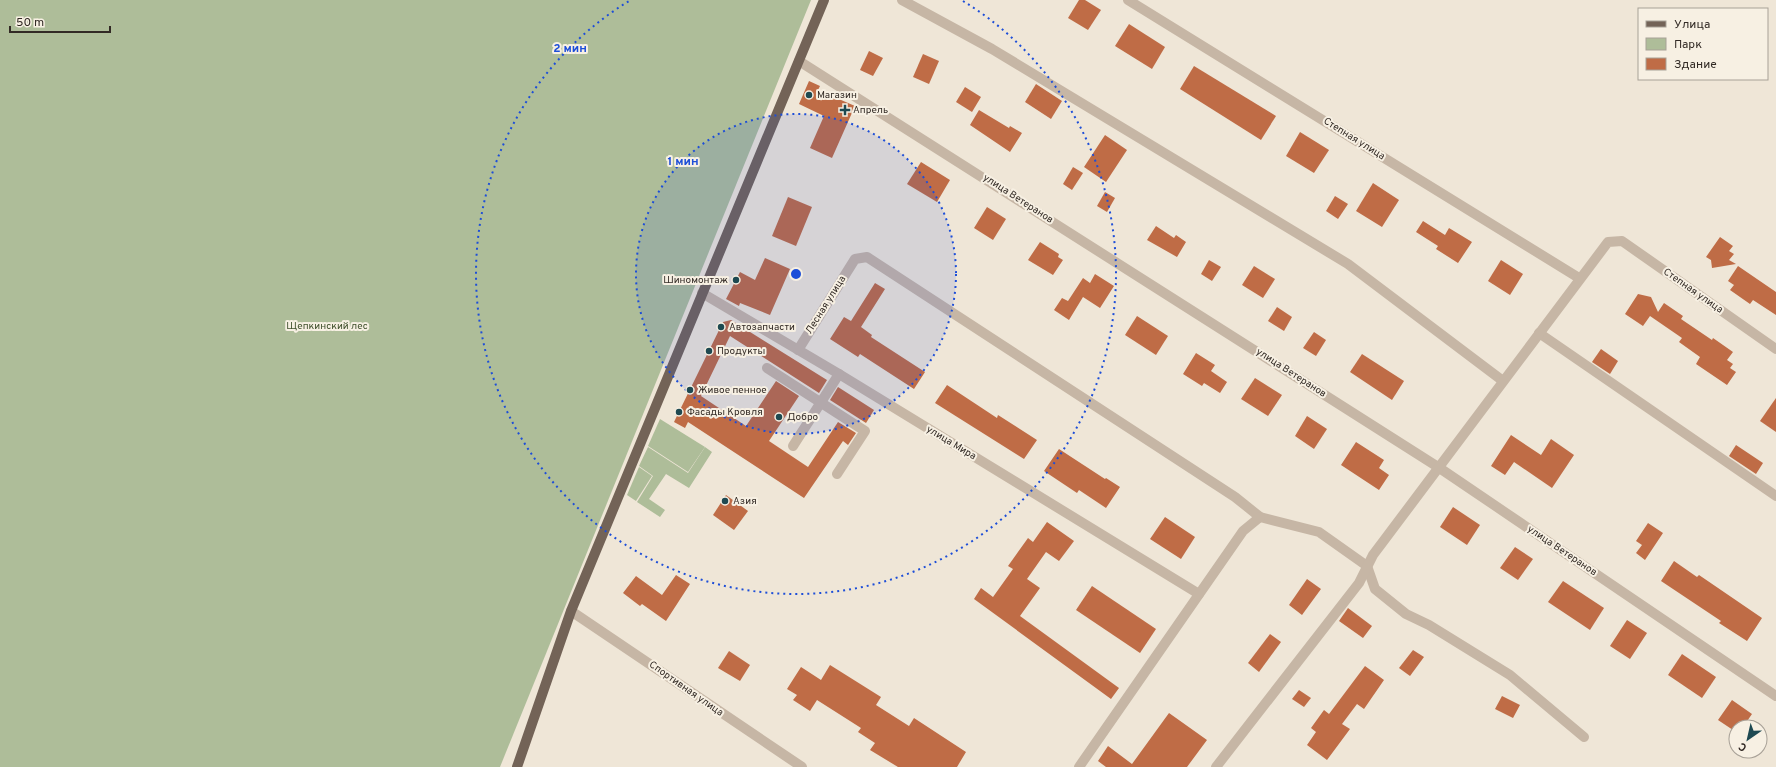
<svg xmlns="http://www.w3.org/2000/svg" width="1776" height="767" font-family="Overpass,sans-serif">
  <rect width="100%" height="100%" fill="#efe6d7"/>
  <!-- green -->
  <g fill="#aebd99">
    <polygon points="0,0 811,0 500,767 0,767"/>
    <polygon points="660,419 705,447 688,472 648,446"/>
    <polygon points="648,447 688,473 705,447 712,452 689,488 666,474 649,499 665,510 660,517 637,502 653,476 639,466"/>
    <polygon points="639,467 652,476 636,501 627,495"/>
  </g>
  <!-- building -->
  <g fill="#bf6c46">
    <polygon points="1079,0 1085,0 1101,10 1088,30 1068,18"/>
    <polygon points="1129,24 1165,47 1152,69 1115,46"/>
    <polygon points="869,51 883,58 873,76 860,70"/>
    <polygon points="923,54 939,61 929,84 913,77"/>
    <polygon points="1194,66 1276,116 1261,140 1180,89"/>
    <polygon points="809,81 820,86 818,90 855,106 832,158 810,148 824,116 799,104"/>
    <polygon points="1036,84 1062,101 1051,119 1025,102"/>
    <polygon points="965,87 981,97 972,112 956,102"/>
    <polygon points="979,110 1009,128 1010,126 1022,133 1010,152 970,125"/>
    <polygon points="1300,132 1329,150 1314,173 1286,156"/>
    <polygon points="1105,135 1127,150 1106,182 1084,167"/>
    <polygon points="921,162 950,180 937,202 907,184"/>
    <polygon points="1073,167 1083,173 1072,190 1063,184"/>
    <polygon points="1373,183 1399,200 1382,227 1356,211"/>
    <polygon points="1105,192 1115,198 1107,212 1097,206"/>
    <polygon points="1335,196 1348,204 1338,219 1326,211"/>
    <polygon points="788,197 812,207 796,246 772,236"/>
    <polygon points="987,207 1006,219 993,240 974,228"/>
    <polygon points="1423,221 1445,235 1449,228 1472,242 1458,263 1436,249 1438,246 1416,232"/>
    <polygon points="1156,226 1174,238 1176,235 1186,242 1177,257 1147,240"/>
    <polygon points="1720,237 1733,246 1729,251 1734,254 1729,260 1736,264 1712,268 1711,260 1706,257"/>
    <polygon points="1040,242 1059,254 1058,257 1063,260 1053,275 1028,260"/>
    <polygon points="765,258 790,269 770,315 740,303 739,306 726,299 740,272 755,280"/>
    <polygon points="1209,260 1221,267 1212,281 1201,274"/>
    <polygon points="1501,260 1523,274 1510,295 1488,281"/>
    <polygon points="1254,266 1275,279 1263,298 1242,285"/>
    <polygon points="1738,266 1776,292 1776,315 1753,300 1750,304 1730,290 1734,285 1728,281"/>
    <polygon points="1095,274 1114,286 1100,308 1083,297 1069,320 1054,310 1062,298 1068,301 1083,278 1090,283"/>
    <polygon points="875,283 885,289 861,327 872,335 871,337 925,372 914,389 860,354 858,357 830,339 844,317 851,321"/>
    <polygon points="1638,294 1651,297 1658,312 1664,303 1683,316 1681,319 1712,340 1713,338 1733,352 1727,360 1733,364 1730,368 1736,372 1727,385 1696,364 1700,357 1679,342 1682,338 1650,316 1643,326 1625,314"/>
    <polygon points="1277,307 1292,317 1284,331 1268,321"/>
    <polygon points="1137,316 1168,336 1156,355 1125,335"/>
    <polygon points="731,320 827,380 819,393 730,336 701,396 746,426 776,381 799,396 769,441 808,467 838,422 856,433 848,445 843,441 804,498 688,422 685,428 674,422 723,322"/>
    <polygon points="1314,332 1326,340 1316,356 1303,348"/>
    <polygon points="1601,349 1618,361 1610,374 1592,362"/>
    <polygon points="1196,353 1215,365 1211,371 1227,382 1220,393 1204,383 1202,386 1183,374"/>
    <polygon points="1362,354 1404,381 1392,400 1350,372"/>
    <polygon points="1255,378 1282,395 1268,416 1241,399"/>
    <polygon points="947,385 997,418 998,415 1037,440 1024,459 935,403"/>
    <polygon points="838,387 874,410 866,423 830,400"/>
    <polygon points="1776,398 1776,432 1760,421"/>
    <polygon points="1307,416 1327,429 1314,449 1295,436"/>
    <polygon points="1511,435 1541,455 1551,439 1574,455 1552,488 1514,462 1505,475 1491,466"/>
    <polygon points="1356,442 1384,460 1379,468 1389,475 1379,490 1341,465"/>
    <polygon points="1736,445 1763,463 1756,474 1729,456"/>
    <polygon points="1059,449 1105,479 1106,478 1120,487 1106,508 1079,490 1077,493 1044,471"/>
    <polygon points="726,495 748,511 734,530 713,515"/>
    <polygon points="1453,507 1480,525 1467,545 1440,527"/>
    <polygon points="1165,517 1195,537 1181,559 1150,539"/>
    <polygon points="1047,522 1074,541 1059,561 1046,552 1027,579 1040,588 1020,616 1119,688 1111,699 974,599 981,588 993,597 1013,569 1008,566 1028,538 1033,542"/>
    <polygon points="1648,523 1663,533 1645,560 1636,553 1642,545 1636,541"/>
    <polygon points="1515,547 1533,559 1518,580 1500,568"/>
    <polygon points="1674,561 1697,577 1699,575 1762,618 1747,641 1719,623 1721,621 1661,581"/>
    <polygon points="676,575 690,584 666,621 642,604 640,606 623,593 636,576 662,595"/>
    <polygon points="1307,579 1321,589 1302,615 1289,605"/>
    <polygon points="1563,581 1604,608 1590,630 1548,602"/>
    <polygon points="1092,586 1156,629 1140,653 1076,610"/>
    <polygon points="1348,608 1372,626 1363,638 1339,621"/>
    <polygon points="1627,620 1647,633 1630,659 1610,646"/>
    <polygon points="1270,634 1281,642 1259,672 1248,663"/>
    <polygon points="1413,650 1424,657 1410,676 1399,668"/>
    <polygon points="729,651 750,665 740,681 718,668"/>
    <polygon points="1682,654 1716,677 1702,698 1668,675"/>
    <polygon points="830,665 881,697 876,705 909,726 914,718 966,752 957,767 898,767 870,750 875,743 858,732 861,728 817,700 810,711 793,700 797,695 787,689 801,667 821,680"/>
    <polygon points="1365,666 1384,680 1364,709 1357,704 1342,724 1350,729 1327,760 1307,745 1316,732 1311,728 1324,710 1329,714"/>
    <polygon points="1299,690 1311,698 1304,707 1292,699"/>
    <polygon points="1502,696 1520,705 1513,718 1495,709"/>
    <polygon points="1732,700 1752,714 1743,727 1736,727 1736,732 1718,720"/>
    <polygon points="1169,713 1207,740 1187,767 1106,767 1098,761 1108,746 1132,764"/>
  </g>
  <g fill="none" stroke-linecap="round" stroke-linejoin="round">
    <!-- minor -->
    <g stroke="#c6b6a5" stroke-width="10">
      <polyline points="902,0 992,49 1348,264 1503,381"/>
      <polyline points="1128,0 1579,278"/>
      <polyline points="799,61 1438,467 1776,696"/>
      <polyline points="702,293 839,374 1199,594"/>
      <polyline points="1539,333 1776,496"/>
      <polyline points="798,350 855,259 867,257 1235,497 1260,517 1319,532 1367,566 1375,589 1406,614 1429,625 1510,675 1584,737"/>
      <polyline points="767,368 865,431 837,474"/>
      <polyline points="793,446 839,374"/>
      <polyline points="571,611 802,767"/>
      <polyline points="1079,767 1243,531 1260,517"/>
      <polyline points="1216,767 1359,583 1373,555 1608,242 1622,241 1776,349"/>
    </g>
    <!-- major -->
    <polyline stroke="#736357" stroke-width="10" points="517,767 571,611 824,0"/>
  </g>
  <!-- distance rings -->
  <circle cx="796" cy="274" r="160" fill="#1d4ed8" fill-opacity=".12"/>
  <g fill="none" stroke="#1d4ed8" stroke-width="2" stroke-dasharray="2 4">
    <circle cx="796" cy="274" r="160"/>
    <path d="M963 1A320 320 0 1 1 629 1"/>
  </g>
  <!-- markers -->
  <g fill="#1e4951" stroke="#f7f0e3" stroke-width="1.5">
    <circle cx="809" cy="95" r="4"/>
    <path d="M843 104h4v4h4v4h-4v4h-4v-4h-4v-4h4z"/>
    <circle cx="736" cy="280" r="4"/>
    <circle cx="721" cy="327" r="4"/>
    <circle cx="709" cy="351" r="4"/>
    <circle cx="690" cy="390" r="4"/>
    <circle cx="679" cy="412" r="4"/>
    <circle cx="779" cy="417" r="4"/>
    <circle cx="725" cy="501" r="4"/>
  </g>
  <g text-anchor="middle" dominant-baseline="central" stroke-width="4" stroke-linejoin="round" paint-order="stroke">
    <!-- poi labels -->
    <g font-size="10" fill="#322a25" stroke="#f7f0e3" text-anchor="start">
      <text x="817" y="95">Магазин</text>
      <text x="853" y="110">Апрель</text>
      <text x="728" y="280" text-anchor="end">Шиномонтаж</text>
      <text x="729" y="327">Автозапчасти</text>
      <text x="717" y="351">Продукты</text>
      <text x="698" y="390">Живое пенное</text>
      <text x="687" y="412">Фасады Кровля</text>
      <text x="787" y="417">Добро</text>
      <text x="733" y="501">Азия</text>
    </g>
    <!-- street labels -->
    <g font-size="10" fill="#322a25" stroke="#f7f0e3">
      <text transform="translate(1354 139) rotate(32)">Степная улица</text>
      <text transform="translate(1018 199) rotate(33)">улица Ветеранов</text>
      <text transform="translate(1693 291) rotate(35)">Степная улица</text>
      <text transform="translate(826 305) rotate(-58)">Лесная улица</text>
      <text transform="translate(1291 373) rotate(33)">улица Ветеранов</text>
      <text transform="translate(951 443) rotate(31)">улица Мира</text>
      <text transform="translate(1562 551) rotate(34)">улица Ветеранов</text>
      <text transform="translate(686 689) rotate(35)">Спортивная улица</text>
    </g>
    <!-- park labels -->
    <g font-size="10" fill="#3f4f2b" stroke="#f7f0e3">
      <text x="327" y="326">Щепкинский лес</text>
    </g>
  </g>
  <circle cx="796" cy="274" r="6" fill="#1d4ed8" stroke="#f7f0e3" stroke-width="2"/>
  <g font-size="12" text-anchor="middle" font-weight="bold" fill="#1d4ed8" stroke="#f7f0e3" stroke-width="4" stroke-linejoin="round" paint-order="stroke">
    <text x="570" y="52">2 мин</text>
    <text x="683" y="165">1 мин</text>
  </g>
  <!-- legend -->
  <rect x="1638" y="8" width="130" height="72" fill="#f7f0e3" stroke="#a8a197"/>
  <rect x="1646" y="21" width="20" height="6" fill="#736357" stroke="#a8a197"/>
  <text x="1674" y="28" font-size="12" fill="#322a25">Улица</text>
  <rect x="1646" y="38" width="20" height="12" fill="#aebd99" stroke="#a8a197"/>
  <text x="1674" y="48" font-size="12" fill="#322a25">Парк</text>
  <rect x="1646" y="58" width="20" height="12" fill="#bf6c46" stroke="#a8a197"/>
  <text x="1674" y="68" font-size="12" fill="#322a25">Здание</text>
  <!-- north arrow -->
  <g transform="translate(1748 739) rotate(214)"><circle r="19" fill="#f7f0e3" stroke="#a8a197"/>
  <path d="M0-3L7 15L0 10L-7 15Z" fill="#1e4951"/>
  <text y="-6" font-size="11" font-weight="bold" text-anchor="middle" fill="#322a25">С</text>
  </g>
  <!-- scale -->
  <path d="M10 26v6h100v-6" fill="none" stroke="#322a25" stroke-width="2"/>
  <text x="16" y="26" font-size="12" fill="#322a25" stroke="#f7f0e3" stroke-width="3" paint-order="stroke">50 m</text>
</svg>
